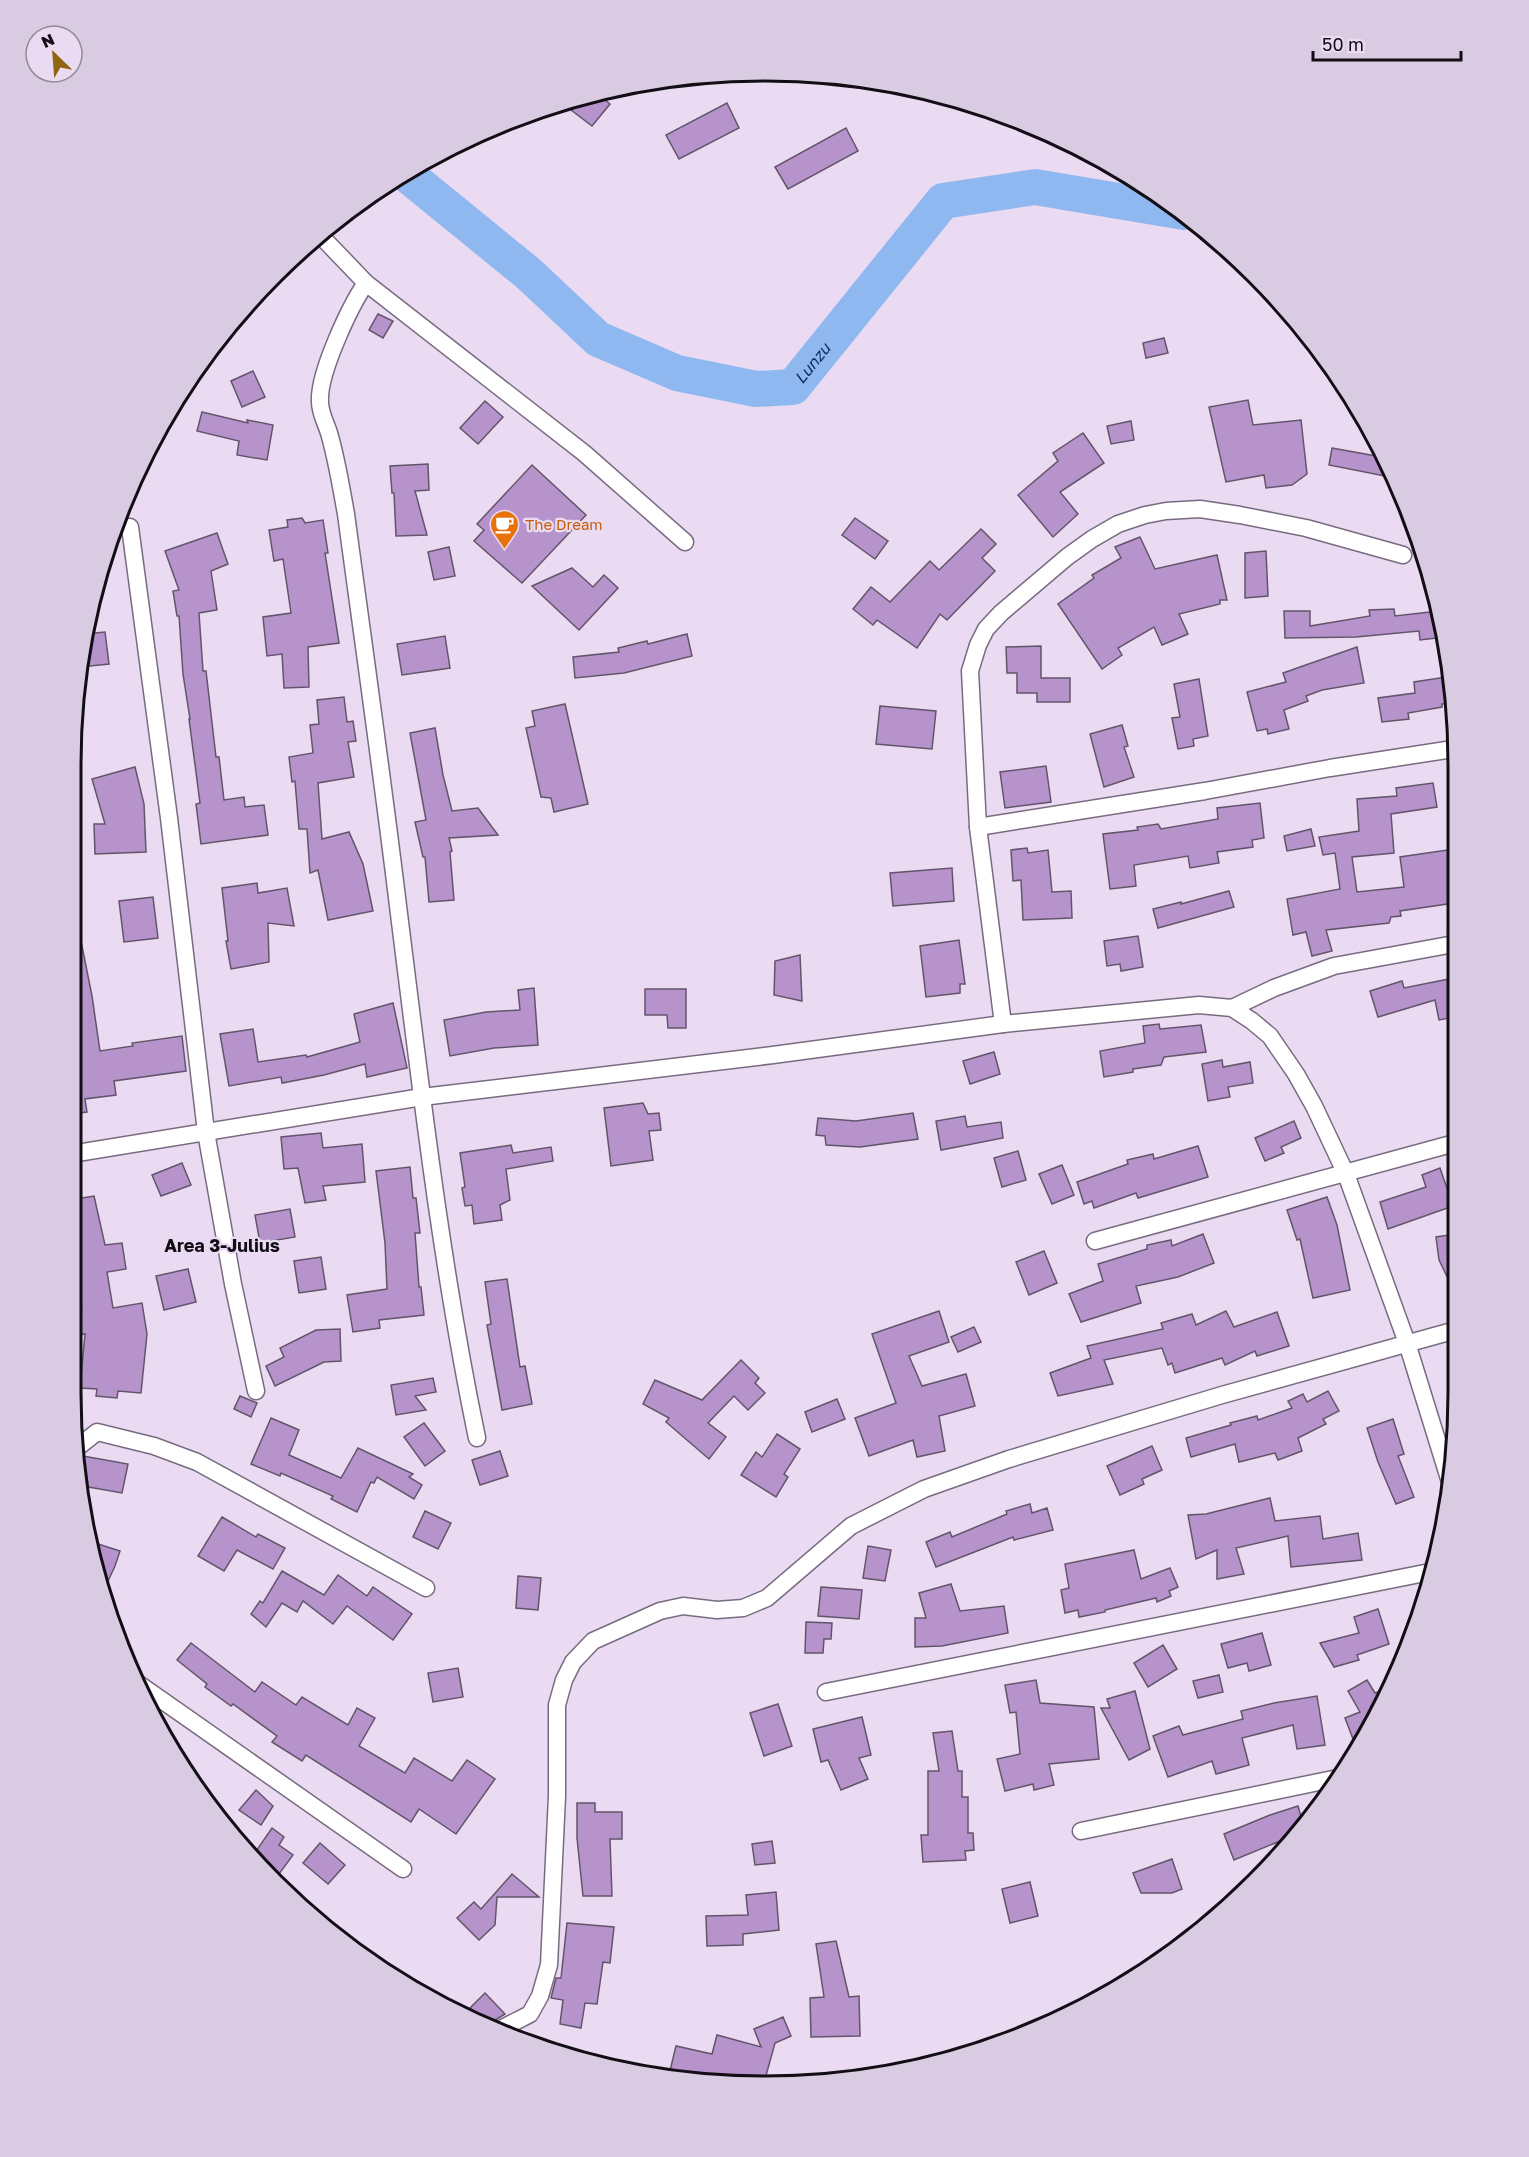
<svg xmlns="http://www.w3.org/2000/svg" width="1529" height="2157" font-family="'Golos Text',sans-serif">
  <rect width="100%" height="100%" fill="#eadbf3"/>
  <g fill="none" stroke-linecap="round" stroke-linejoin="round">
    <!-- river -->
    <path stroke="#90b8f0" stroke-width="36" id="s1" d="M405,173L529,274L598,339L677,373L756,389L793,387L943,201L1035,187L1184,212"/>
  </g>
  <!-- building -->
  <g fill="#b793cc" stroke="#62556a" stroke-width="1.5">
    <polygon points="598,94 610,104 592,126 562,103"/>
    <polygon points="727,103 739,128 679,159 666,135"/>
    <polygon points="846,128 858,151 788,189 775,167"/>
    <polygon points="378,314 393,321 383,338 369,330"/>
    <polygon points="1164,338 1168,353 1146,358 1143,343"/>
    <polygon points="253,371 265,397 242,407 231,381"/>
    <polygon points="1248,400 1253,425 1301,420 1307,474 1292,485 1266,488 1264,475 1226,482 1209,407"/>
    <polygon points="485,401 503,417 478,444 460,428"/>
    <polygon points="202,412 248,423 247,420 273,425 267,460 237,455 239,441 197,431"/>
    <polygon points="1131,421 1134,440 1111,444 1107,426"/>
    <polygon points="1083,433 1104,463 1060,492 1078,514 1053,537 1018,495 1058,461 1053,453"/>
    <polygon points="1332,448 1387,458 1395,478 1329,465"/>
    <polygon points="428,464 429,490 415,491 427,535 396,536 394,493 392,493 390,466"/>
    <polygon points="532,465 586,515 522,583 474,541 484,530 477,524"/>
    <polygon points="302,518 305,523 323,520 328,553 325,553 339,643 308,647 309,687 284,688 282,654 267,656 263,617 291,613 283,559 274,561 269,530 288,527 287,520"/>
    <polygon points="855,518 888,541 875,559 842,535"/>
    <polygon points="981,529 996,544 982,558 995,571 947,620 940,614 917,648 877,620 873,625 853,609 871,587 890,602 930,561 939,570"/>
    <polygon points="217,533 228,564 211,571 217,610 199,613 203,671 206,671 216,757 219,757 224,800 244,797 245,807 264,805 268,835 201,844 196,804 200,803 189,719 190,719 183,674 179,616 177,616 173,591 179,590 165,551"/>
    <polygon points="1140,537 1155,569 1217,555 1227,600 1220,600 1220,604 1179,614 1188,634 1162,645 1154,627 1118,648 1122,655 1102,669 1058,604 1094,578 1092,575 1121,558 1115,547"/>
    <polygon points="449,547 455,576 434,580 428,552"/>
    <polygon points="1266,551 1268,596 1245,598 1245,553"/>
    <polygon points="572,568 593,587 604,575 618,588 579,630 532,586"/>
    <polygon points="1438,599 1445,637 1420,640 1419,631 1356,637 1285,638 1284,611 1310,611 1310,626 1370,616 1369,610 1394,609 1395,616 1430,612"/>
    <polygon points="105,632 109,664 80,667 83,634"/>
    <polygon points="687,634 692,656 624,673 575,678 573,657 619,652 618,648 647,641 648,644"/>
    <polygon points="445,636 450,668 402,675 397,644"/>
    <polygon points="1041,646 1041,678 1070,678 1070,702 1037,702 1037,693 1017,693 1017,673 1007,673 1006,647"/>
    <polygon points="1357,647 1364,683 1322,690 1306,696 1308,701 1284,710 1289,729 1268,734 1267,729 1257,731 1247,692 1286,682 1283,673"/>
    <polygon points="1446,677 1450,703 1442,704 1442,707 1408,713 1409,719 1382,722 1378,698 1415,693 1414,682"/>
    <polygon points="1199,679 1208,736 1193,739 1194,746 1178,749 1172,718 1180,717 1174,684"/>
    <polygon points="344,697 347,722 353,721 356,741 348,742 354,777 318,783 322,839 349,832 363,864 373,911 328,920 318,870 310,873 307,829 299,829 295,781 292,782 289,757 313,753 310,725 319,724 317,700"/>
    <polygon points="565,704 588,804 554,812 551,798 541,797 526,728 535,726 532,711"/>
    <polygon points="880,706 936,711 932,749 876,744"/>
    <polygon points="1122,725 1128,746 1124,747 1134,777 1104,787 1090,734"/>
    <polygon points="435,728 443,775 452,811 478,808 498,835 449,838 452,851 450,852 454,900 429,902 425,857 423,857 415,822 426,820 410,733"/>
    <polygon points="1046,766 1051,802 1005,808 1000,772"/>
    <polygon points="135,767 144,804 146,852 95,854 94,824 105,824 92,779"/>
    <polygon points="1433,783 1437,807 1391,814 1394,853 1352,857 1357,892 1404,887 1400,857 1454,849 1454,903 1400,911 1401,916 1391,917 1389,923 1326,930 1332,951 1312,956 1306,932 1293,935 1287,899 1340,889 1335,853 1323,855 1319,837 1359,831 1357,799 1397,796 1396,788"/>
    <polygon points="1260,803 1264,838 1252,840 1253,847 1217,852 1219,863 1190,868 1188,856 1134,865 1136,886 1110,889 1103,834 1138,830 1137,827 1158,824 1161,829 1218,819 1217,808"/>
    <polygon points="1311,829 1315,846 1287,851 1284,836"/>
    <polygon points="1027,848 1028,853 1048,850 1052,892 1071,891 1072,918 1023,920 1021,880 1013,881 1011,850"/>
    <polygon points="952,868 954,901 893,906 890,873"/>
    <polygon points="257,883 258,893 287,888 294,926 268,923 269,962 231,969 226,941 228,941 222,888"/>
    <polygon points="1229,891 1234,907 1158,928 1153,909 1181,902 1181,904"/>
    <polygon points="153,897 158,938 124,942 119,901"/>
    <polygon points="78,926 92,996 100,1051 133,1046 132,1043 182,1036 186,1071 114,1081 116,1095 85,1099 87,1112 70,1114 70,927"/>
    <polygon points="1138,936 1143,967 1121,971 1120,964 1107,966 1104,941"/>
    <polygon points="959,940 965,984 960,984 960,993 926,997 920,946"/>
    <polygon points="800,955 802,1001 774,995 775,961"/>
    <polygon points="1454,978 1455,1017 1439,1020 1435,1000 1378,1017 1370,991 1402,981 1404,988"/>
    <polygon points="534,988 538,1045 494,1048 450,1056 444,1020 486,1012 520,1010 518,990"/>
    <polygon points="645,989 686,989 686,1028 668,1028 667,1015 645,1015"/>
    <polygon points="393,1003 407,1068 367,1077 365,1064 324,1075 282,1083 281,1077 229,1086 220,1034 253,1029 258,1062 306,1055 307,1057 360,1042 354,1014"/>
    <polygon points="1159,1024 1160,1029 1201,1025 1206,1052 1164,1057 1161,1065 1133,1069 1133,1072 1104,1077 1100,1051 1145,1043 1143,1026"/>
    <polygon points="994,1052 1000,1074 970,1084 963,1061"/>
    <polygon points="1222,1060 1223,1067 1250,1062 1253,1083 1228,1087 1230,1097 1208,1101 1202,1064"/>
    <polygon points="643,1103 648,1114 659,1113 661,1130 649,1131 653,1160 611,1166 604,1108"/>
    <polygon points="913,1113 918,1139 860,1147 826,1145 825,1136 816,1135 818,1118 856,1121"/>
    <polygon points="965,1116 967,1127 1001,1122 1003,1138 941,1150 936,1121"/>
    <polygon points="1294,1121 1301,1138 1281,1147 1284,1153 1265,1161 1255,1138"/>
    <polygon points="321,1133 323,1148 362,1144 365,1182 323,1186 326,1200 305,1203 298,1168 284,1169 281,1137"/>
    <polygon points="511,1145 513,1153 551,1147 553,1161 506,1169 510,1200 500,1205 502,1220 474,1224 472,1205 465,1206 462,1188 465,1187 460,1153"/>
    <polygon points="1198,1146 1208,1177 1138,1198 1136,1193 1094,1208 1092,1201 1084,1204 1077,1182 1128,1164 1127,1160 1153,1154 1154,1159"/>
    <polygon points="1018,1151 1026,1180 1002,1187 994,1158"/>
    <polygon points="182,1163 191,1185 161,1196 152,1175"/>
    <polygon points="1062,1165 1074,1195 1052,1204 1039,1174"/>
    <polygon points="410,1167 413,1198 416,1198 420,1233 415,1233 419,1287 421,1287 424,1315 379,1320 380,1328 353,1332 347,1295 387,1289 385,1243 376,1171"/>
    <polygon points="1440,1168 1453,1206 1388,1229 1380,1202 1426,1187 1422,1175"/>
    <polygon points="94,1196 105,1245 122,1243 126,1269 107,1272 113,1308 142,1303 147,1334 141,1393 118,1391 117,1398 96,1396 97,1389 80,1388 85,1334 78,1335 74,1311 82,1310 70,1246 70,1200"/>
    <polygon points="1327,1197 1337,1225 1350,1290 1313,1298 1300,1239 1297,1240 1287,1210"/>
    <polygon points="290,1209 295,1237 260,1243 255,1215"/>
    <polygon points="1203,1234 1214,1263 1178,1277 1136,1286 1141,1303 1081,1322 1069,1294 1103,1281 1098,1264 1147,1249 1147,1245 1171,1240 1172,1246"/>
    <polygon points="1456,1234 1456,1295 1439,1260 1436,1237"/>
    <polygon points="1044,1251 1057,1283 1029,1295 1016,1262"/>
    <polygon points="321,1257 326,1289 299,1293 294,1261"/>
    <polygon points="188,1269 196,1302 164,1310 156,1276"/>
    <polygon points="507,1279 520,1367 525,1366 532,1404 502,1410 487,1325 491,1324 485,1282"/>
    <polygon points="939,1311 949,1342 909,1356 922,1386 966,1374 975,1406 939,1416 945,1451 917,1457 913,1440 869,1456 855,1418 896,1403 872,1334"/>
    <polygon points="1226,1311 1234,1327 1277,1312 1289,1346 1257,1356 1255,1351 1225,1365 1222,1358 1175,1373 1172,1363 1168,1365 1162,1348 1104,1360 1113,1384 1058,1396 1050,1373 1091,1358 1087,1346 1163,1329 1161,1323 1192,1314 1196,1325"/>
    <polygon points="974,1327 981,1342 958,1352 951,1337"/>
    <polygon points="340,1329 341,1361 324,1362 275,1386 266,1366 284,1357 280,1348 316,1330"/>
    <polygon points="741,1360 759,1378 755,1383 765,1393 748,1410 734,1396 708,1423 726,1437 709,1459 666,1422 669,1418 643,1404 655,1380 702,1400"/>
    <polygon points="433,1378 436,1392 415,1396 426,1410 396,1415 391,1385"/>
    <polygon points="1328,1391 1339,1411 1323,1419 1326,1424 1298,1438 1302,1451 1278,1460 1275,1453 1239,1462 1235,1444 1191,1457 1186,1438 1231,1425 1230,1423 1257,1416 1258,1420 1292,1408 1288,1401 1303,1394 1307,1402"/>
    <polygon points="240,1396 257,1403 251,1417 234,1409"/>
    <polygon points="837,1399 845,1419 812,1432 805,1412"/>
    <polygon points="271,1418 299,1430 289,1455 341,1478 358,1448 413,1474 409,1477 422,1485 414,1499 377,1477 374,1483 371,1482 357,1512 331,1499 333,1496 281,1473 280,1476 251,1464"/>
    <polygon points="1393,1419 1404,1454 1398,1456 1414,1497 1396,1504 1378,1462 1367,1428"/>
    <polygon points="424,1423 445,1451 425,1466 404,1437"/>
    <polygon points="777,1434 800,1449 784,1474 788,1477 776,1497 741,1475 756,1452 762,1457"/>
    <polygon points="1152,1446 1162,1470 1142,1479 1144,1484 1120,1495 1107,1466"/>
    <polygon points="500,1451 508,1476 480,1485 472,1460"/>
    <polygon points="83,1456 128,1464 122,1493 83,1486 79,1457"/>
    <polygon points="1270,1498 1275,1521 1320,1516 1323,1539 1358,1533 1362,1560 1291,1567 1288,1536 1236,1548 1244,1574 1217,1579 1217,1550 1196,1559 1188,1515 1206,1514"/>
    <polygon points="1030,1504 1032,1513 1047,1508 1053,1530 1014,1540 1013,1537 936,1567 926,1542 950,1532 952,1537 1007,1514 1006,1511"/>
    <polygon points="425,1511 451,1523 438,1549 413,1537"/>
    <polygon points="222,1517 256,1537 258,1534 285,1548 273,1569 237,1550 224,1571 198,1556"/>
    <polygon points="95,1543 120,1551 115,1566 102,1594 94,1572 92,1554"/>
    <polygon points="868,1546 891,1550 885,1581 863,1578"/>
    <polygon points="1134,1550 1141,1579 1170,1568 1178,1587 1169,1591 1171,1596 1157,1602 1156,1598 1105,1610 1105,1612 1079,1617 1078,1610 1065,1613 1061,1590 1069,1588 1065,1564"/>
    <polygon points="282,1571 324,1595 338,1575 367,1596 373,1587 412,1614 393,1640 347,1606 333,1624 303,1601 297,1612 282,1603 266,1627 251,1614 260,1601 263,1603"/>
    <polygon points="518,1576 541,1578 538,1610 516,1608"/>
    <polygon points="951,1584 960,1611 1004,1606 1008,1633 942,1646 915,1647 915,1618 926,1618 919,1593"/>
    <polygon points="821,1587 862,1590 859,1619 818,1616"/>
    <polygon points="1378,1609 1389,1644 1357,1655 1359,1660 1334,1667 1320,1643 1359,1633 1354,1617"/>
    <polygon points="806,1622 832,1623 831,1639 824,1639 823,1653 805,1653"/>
    <polygon points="1262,1633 1271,1665 1249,1671 1247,1663 1228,1668 1221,1644"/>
    <polygon points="191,1643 255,1692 262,1682 296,1705 302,1697 348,1725 357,1708 375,1718 359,1746 405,1773 414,1758 452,1781 467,1760 495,1779 456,1834 419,1809 411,1822 306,1755 302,1761 272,1742 277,1736 233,1704 231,1706 205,1687 207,1684 177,1660"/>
    <polygon points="1163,1645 1177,1669 1148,1687 1134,1663"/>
    <polygon points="458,1668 463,1697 433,1702 428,1673"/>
    <polygon points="1219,1675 1223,1692 1198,1698 1193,1681"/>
    <polygon points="1036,1680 1040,1703 1094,1707 1099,1759 1049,1764 1054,1785 1034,1790 1033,1784 1005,1791 997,1759 1020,1754 1016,1712 1010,1713 1005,1685"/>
    <polygon points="1367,1680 1375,1693 1392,1687 1387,1699 1365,1734 1353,1739 1345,1718 1360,1712 1348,1691"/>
    <polygon points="1135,1691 1150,1749 1129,1760 1101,1708 1110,1708 1107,1699"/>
    <polygon points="1317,1696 1325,1745 1297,1749 1293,1725 1242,1738 1249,1765 1216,1774 1212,1761 1168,1777 1153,1736 1179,1726 1183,1735 1243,1719 1241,1711 1274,1703"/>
    <polygon points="778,1704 792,1746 764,1756 750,1713"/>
    <polygon points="862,1717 871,1755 859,1758 868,1779 841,1790 828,1760 821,1762 813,1729"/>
    <polygon points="952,1731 958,1771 962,1771 962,1797 968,1797 968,1833 973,1833 974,1850 965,1851 966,1860 923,1862 921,1835 928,1835 928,1771 939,1771 933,1733"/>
    <polygon points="256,1790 273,1806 261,1825 239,1810"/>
    <polygon points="577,1803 595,1803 595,1812 622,1812 622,1839 610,1839 612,1896 583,1896 577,1838"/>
    <polygon points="1298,1806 1304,1827 1283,1850 1280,1841 1234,1860 1224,1834 1270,1815"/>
    <polygon points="272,1828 284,1837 279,1845 293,1855 279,1874 254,1854"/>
    <polygon points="772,1841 775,1863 755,1865 752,1844"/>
    <polygon points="320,1843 345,1865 328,1884 303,1863"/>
    <polygon points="1172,1859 1182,1889 1172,1893 1141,1893 1133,1873"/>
    <polygon points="512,1874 539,1897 497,1897 495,1925 479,1940 457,1918 474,1902 481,1909"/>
    <polygon points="1030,1882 1038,1916 1010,1923 1002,1889"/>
    <polygon points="776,1892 779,1930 743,1934 743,1945 707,1946 706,1916 748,1915 746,1895"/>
    <polygon points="567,1923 614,1927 610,1963 603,1962 597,2004 585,2003 581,2028 560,2024 563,2000 551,1998 556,1978 561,1978"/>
    <polygon points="836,1941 849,1997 859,1996 860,2036 811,2037 810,1998 824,1997 816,1944"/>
    <polygon points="485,1993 505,2014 487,2025 470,2008"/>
    <polygon points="783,2017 791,2036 775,2043 765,2079 757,2077 754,2086 668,2079 676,2046 712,2054 717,2035 761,2047 754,2029"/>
  </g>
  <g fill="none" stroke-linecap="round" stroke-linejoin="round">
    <defs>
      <g id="street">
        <polyline points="319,234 366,283 584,453 685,542"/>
        <path d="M366,283C350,306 318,374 320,402C320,413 326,423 329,433C337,460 341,487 346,514C364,648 383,781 399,914C421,1089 441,1265 477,1438"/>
        <polyline points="130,527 169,818 206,1132 233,1284 256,1391"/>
        <polyline points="978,827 1205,791 1330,768 1453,749"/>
        <polyline points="1232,1008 1274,988 1334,966 1454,944"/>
        <polyline points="1003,1024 978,827 970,671 978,645 986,629 1001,613 1067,557 1092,539 1118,524 1145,515 1166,511 1200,509 1240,515 1306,528 1403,555"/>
        <polyline points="71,1154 422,1097 773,1055 1003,1024 1199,1005 1232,1008 1252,1021 1270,1036 1296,1074 1314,1106 1346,1174 1407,1343 1450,1482"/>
        <polyline points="1095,1241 1455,1143"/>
        <polyline points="78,1447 97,1432 154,1446 197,1462 426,1588"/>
        <polyline points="136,1682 403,1869"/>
        <polyline points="826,1692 1435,1571"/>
        <polyline points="1081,1831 1338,1778"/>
        <polyline points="495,2032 530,2014 540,1996 549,1965 557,1796 557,1705 564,1680 573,1662 593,1641 660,1611 683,1606 717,1610 743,1608 767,1598 851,1526 924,1489 1009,1459 1222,1395 1456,1330"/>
      </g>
    </defs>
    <!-- street casing -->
    <use href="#street" stroke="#786b80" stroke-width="19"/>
    <!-- street -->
    <use href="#street" stroke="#fff" stroke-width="16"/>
  </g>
  <!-- icons -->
  <defs>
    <symbol id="cafe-pin" viewBox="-11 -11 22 30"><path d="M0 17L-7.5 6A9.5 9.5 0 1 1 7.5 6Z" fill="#e8710a" stroke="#eadbf3"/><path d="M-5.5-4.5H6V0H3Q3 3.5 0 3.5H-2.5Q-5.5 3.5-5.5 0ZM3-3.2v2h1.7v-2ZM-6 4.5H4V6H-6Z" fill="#fff"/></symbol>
  </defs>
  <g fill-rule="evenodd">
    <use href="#cafe-pin" x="488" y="508" width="33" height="45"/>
  </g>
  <g text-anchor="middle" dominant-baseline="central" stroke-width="4.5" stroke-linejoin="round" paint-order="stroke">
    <!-- food labels -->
    <g font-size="15" fill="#c56008" stroke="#eadbf3" text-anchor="start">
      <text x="525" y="524">The Dream</text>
    </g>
    <!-- water labels -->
    <g font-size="16" font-style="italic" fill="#072d5e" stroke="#eadbf3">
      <text stroke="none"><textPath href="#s1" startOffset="489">Lunzu</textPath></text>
    </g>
    <!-- quarter labels -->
    <g font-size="18" font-weight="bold" fill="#130e16" stroke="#eadbf3">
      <text x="222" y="1245">Area 3-Julius</text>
    </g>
  </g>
  <!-- crop -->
  <path d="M0 0H1529V2157H0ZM764 81H765A683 683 0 0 1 1448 764V1393A683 683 0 0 1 765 2076H764A683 683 0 0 1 81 1393V764A683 683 0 0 1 764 81Z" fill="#d9cbe1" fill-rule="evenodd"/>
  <path fill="none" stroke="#130e16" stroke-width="3" d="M764 81H765A683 683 0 0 1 1448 764V1393A683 683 0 0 1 765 2076H764A683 683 0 0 1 81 1393V764A683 683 0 0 1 764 81Z"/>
  <!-- north arrow -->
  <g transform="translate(54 54) rotate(335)"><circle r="28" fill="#eadbf3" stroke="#94899b" stroke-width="1.5"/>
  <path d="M0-4.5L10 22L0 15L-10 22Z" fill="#91650f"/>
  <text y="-9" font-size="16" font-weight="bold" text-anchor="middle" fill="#130e16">N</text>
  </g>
  <!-- scale -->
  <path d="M1313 51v9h148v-9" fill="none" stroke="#130e16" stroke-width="3"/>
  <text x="1322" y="51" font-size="18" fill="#130e16" stroke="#eadbf3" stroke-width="4.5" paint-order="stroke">50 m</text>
</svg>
